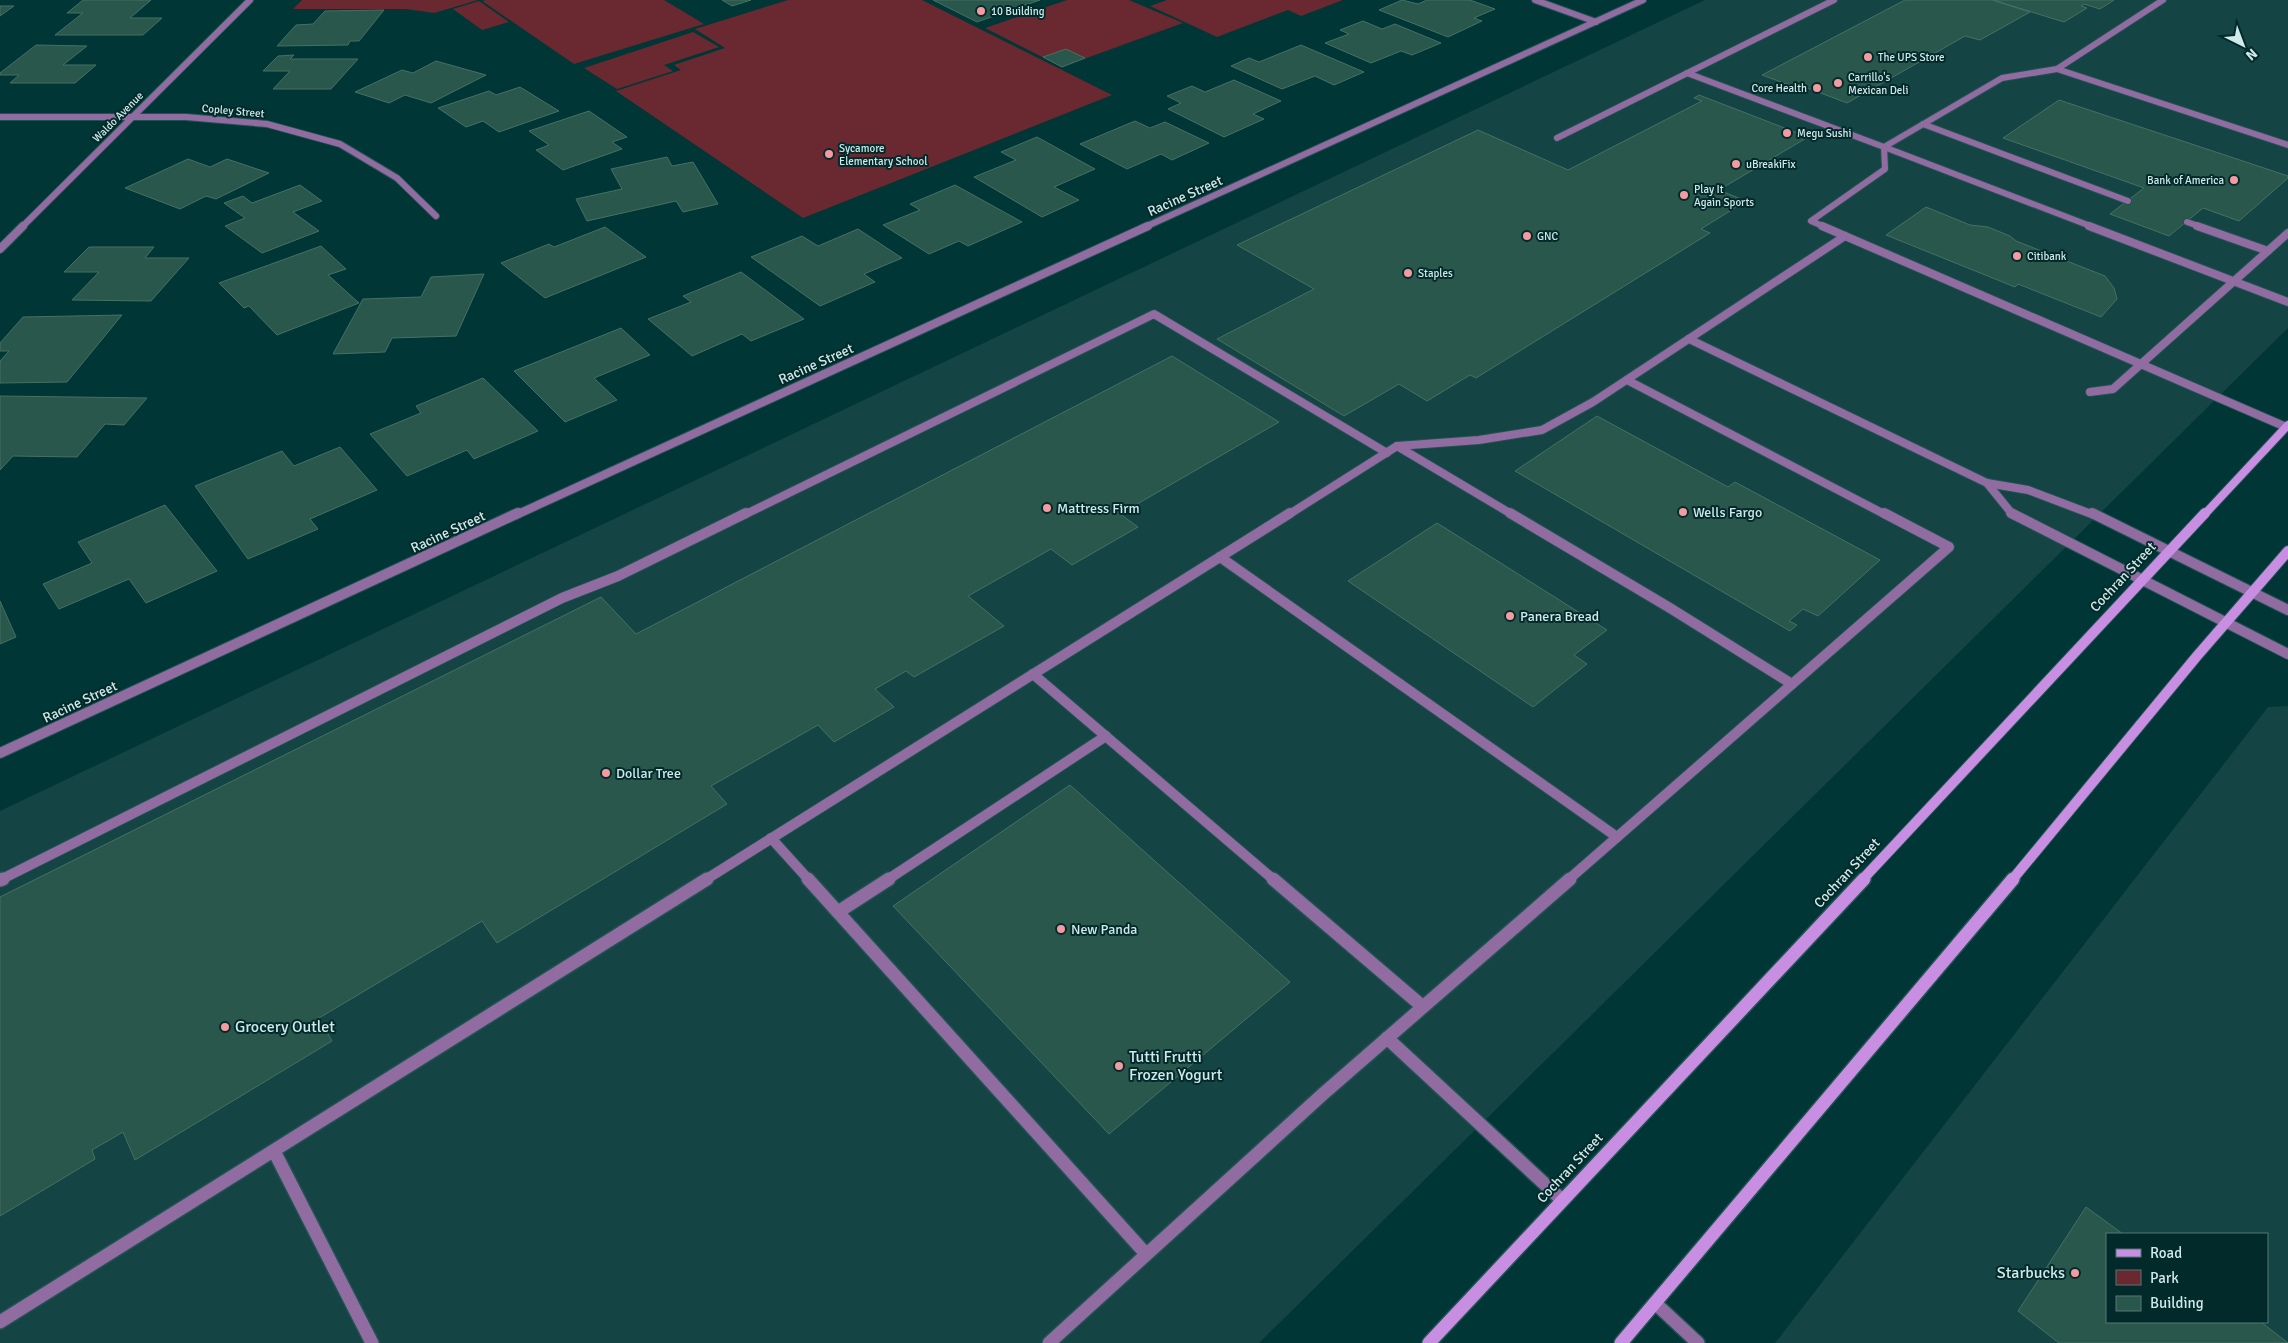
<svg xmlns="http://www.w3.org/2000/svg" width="2288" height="1343" viewBox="0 0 2288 1343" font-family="Signika,sans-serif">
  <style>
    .built { fill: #144444; fill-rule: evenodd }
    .green { fill: #6a2830 }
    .building { fill: #2a574b; stroke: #457165 }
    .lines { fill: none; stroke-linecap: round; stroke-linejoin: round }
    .service-far3-casing { stroke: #215353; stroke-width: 8 }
    .service-far2-casing { stroke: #215353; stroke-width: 10 }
    .service-far1-casing { stroke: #215353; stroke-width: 12 }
    .service-casing { stroke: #215353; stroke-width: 16 }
    .minor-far3-casing { stroke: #215353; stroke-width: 8 }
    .minor-far2-casing { stroke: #215353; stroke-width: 10 }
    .minor-far1-casing { stroke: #215353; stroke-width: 12 }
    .minor-casing { stroke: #215353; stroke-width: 16 }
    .secondary-far2-casing { stroke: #215353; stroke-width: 10 }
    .secondary-far1-casing { stroke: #215353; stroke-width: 12 }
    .secondary-casing { stroke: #215353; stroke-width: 16 }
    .service-far3 { stroke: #906ca0; stroke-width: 6 }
    .service-far2 { stroke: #906ca0; stroke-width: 8 }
    .service-far1 { stroke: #906ca0; stroke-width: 10 }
    .service { stroke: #906ca0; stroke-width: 13 }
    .minor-far3 { stroke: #906ca0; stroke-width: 6 }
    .minor-far2 { stroke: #906ca0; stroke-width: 8 }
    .minor-far1 { stroke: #906ca0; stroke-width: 10 }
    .minor { stroke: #906ca0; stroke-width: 13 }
    .secondary-far2 { stroke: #c88ee1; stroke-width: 8 }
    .secondary-far1 { stroke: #c88ee1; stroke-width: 10 }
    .secondary { stroke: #c88ee1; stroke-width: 13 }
    .poi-dot { fill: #f49aa1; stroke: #032a2b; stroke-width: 2 }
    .labels { text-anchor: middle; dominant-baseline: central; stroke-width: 4; stroke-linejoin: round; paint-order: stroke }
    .far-poi-label { font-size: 11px; fill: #d0e9e9; stroke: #032a2b; text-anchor: start }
    .far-street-label { font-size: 11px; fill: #d0e9e9; stroke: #032a2b }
    .street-label { font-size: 14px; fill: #d0e9e9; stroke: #032a2b }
    .poi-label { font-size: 14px; fill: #d0e9e9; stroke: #032a2b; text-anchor: start }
    .near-poi-label { font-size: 16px; fill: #d0e9e9; stroke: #032a2b; text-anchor: start }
  </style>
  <rect width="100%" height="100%" fill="#003636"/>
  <g class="built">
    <polygon points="1705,0 2288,0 2288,328 1259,1343 0,1343 0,811"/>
    <path d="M 2288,706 L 2288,1343 L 1775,1343 L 2268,707 ZM 2107,1234 L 2267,1234 L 2267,1322 L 2107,1322 Z"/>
  </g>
  <g class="green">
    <polygon points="302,0 478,0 434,13 406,9 293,9"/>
    <polygon points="486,0 664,0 704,24 574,64 482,1"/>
    <polygon points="788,0 922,0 1112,95 803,218 616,91 681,70 674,65 725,48 695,29"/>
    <polygon points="1067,0 1129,0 1183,23 1062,67 985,28"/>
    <polygon points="1167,0 1343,0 1301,16 1288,10 1217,37 1150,6"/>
    <polygon points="479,1 509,22 482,30 453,9"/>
    <polygon points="693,32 719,47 664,65 673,71 617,89 584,68"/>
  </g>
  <g class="building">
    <polygon points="83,0 151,0 130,18 162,18 143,35 55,35 83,13 67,13"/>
    <polygon points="722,0 751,0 732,6"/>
    <polygon points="933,0 1040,0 977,22"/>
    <polygon points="1402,0 1418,4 1427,0 1470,0 1495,9 1474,18 1482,21 1448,37 1379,10"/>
    <polygon points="1905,0 1992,0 2030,12 1980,40 1965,36 1847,103 1805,87 1800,89 1762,75"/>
    <polygon points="1993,0 2114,0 2100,9 2084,4 2081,6 2087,8 2064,22"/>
    <polygon points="0,6 14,6 0,16"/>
    <polygon points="384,10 359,41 350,41 348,45 277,46 296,25 313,24 325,11"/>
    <polygon points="1363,21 1382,29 1395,24 1441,43 1412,55 1401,51 1371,63 1325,43 1349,34 1340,30"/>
    <polygon points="36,45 87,46 63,65 96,65 75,83 10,83 19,75 0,75 0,73"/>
    <polygon points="1301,45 1364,72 1334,85 1315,76 1282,89 1231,66 1249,58 1259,62"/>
    <polygon points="1066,49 1085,58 1062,67 1043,57"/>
    <polygon points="294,55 290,59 358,59 331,89 273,89 290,71 263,71 278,56"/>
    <polygon points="436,61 486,75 431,103 405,95 389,103 355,92 402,70 413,73"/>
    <polygon points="1234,80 1281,101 1253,114 1264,119 1224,137 1168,109 1181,103 1167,96 1192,86 1205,92"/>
    <polygon points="520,87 559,111 499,132 483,121 466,127 438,108 489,91 496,95"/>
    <polygon points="1699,95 1808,137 1719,190 1746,201 1701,229 1710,233 1476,378 1470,375 1427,401 1399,384 1344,416 1217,339 1314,289 1237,245 1478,130 1568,170 1702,101 1694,98"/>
    <polygon points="2059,100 2288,176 2288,178 2239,221 2203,208 2169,236 2110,214 2144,188 2003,138"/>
    <polygon points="589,111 627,137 612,142 622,149 563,170 536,150 549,145 529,131"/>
    <polygon points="1135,121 1150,128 1165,122 1209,143 1172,160 1161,154 1127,169 1080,144"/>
    <polygon points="1037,137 1095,169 1054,187 1079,200 1042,217 974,177 1016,160 1001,152"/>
    <polygon points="667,157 672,166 693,162 718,204 683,212 676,201 587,221 576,199 622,189 611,169"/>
    <polygon points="188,159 210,167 227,159 269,173 216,199 206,196 180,209 125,188"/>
    <polygon points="300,185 322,201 293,212 319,231 262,253 225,226 245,218 224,203 243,196 252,203"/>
    <polygon points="955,185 1022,222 968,246 959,241 929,254 883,225 920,210 910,204"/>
    <polygon points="1926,207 1970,225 1988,227 2010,236 2016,241 2105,276 2114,288 2117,299 2101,317 2018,284 2015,287 1886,235"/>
    <polygon points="605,227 646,257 545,298 501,263 549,244 554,247"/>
    <polygon points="858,229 902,258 864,274 875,282 820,306 751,257 802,236 818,246"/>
    <polygon points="321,246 346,269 328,275 359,303 277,335 249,306 244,308 219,283"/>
    <polygon points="89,247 154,247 145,258 189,258 151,301 72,300 99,272 64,272"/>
    <polygon points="741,272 804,319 751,341 742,334 692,356 648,319 691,302 683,296"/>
    <polygon points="484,274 456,336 392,338 385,352 333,354 363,299 421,297 431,277"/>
    <polygon points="122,315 67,382 0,383 0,361 9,351 0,351 0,343 23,317"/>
    <polygon points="621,328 650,355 594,378 617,400 565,422 514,371"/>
    <polygon points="1172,356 1279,422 1120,514 1138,527 1072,565 1051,549 968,596 1004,626 914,677 906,671 875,689 894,707 834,742 818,725 711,786 727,804 497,943 482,921 319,1018 332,1041 135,1160 123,1132 92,1150 95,1159 0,1216 0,897 601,597 636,634"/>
    <polygon points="483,378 538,431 474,459 467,450 407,476 370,434 421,413 416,406"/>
    <polygon points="0,396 147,398 124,425 105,424 77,457 13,456 0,470"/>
    <polygon points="1597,416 1728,487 1735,482 1880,560 1818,616 1803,609 1789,621 1797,625 1790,631 1515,471"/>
    <polygon points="340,447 377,490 310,519 318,529 248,559 195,486 282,451 294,466"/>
    <polygon points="165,505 217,571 146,603 129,579 59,609 43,584 92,563 78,542"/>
    <polygon points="1437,523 1607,630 1574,655 1587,664 1533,707 1348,581"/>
    <polygon points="0,601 16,637 0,644"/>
    <polygon points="1070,785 1290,982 1109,1134 893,906"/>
    <polygon points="2086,1207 2123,1234 2107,1234 2107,1322 2261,1322 2288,1343 2059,1343 2018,1311"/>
  </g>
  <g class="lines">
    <defs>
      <g id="service-far3">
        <polyline points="2163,0 2057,69 2288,145"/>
        <polyline points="2057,69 2002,78 1884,147 2093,227"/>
        <polyline points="1687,73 1884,147 1885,169 1811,221 1825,227"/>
        <polyline points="1923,124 2128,201"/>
        <polyline points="1557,138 1834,0"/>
        <polyline points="2187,222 2201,227"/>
      </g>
      <g id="service-far2">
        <polyline points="1822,226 2286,427"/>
        <polyline points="2089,226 2288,302"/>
        <polyline points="2197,226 2268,251"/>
        <polyline points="1689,339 1987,483 2028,490 2094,515"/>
        <polyline points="1627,380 1886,515"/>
        <polyline points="2090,392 2113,389 2288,233"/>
        <polyline points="1397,446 1513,515"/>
        <polyline points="1987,483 2013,515"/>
        <polyline points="744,515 1154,314 1387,453"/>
        <polyline points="1288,515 1397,446 1479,440 1542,430 1593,402 1845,236"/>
      </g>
      <g id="service-far1">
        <polyline points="1510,513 1670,608 1792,684"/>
        <polyline points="2011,513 2288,654"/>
        <polyline points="2092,513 2288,610"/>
        <polyline points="1220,557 1617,837"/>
        <polyline points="1033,674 1274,880"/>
        <polyline points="771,838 809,880"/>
        <polyline points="0,880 562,598 618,576 746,513"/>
        <polyline points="705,880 1290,513"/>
        <polyline points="887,880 1106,736"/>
        <polyline points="1568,880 1949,547 1884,513"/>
      </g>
      <g id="service">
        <polyline points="808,879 1146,1254"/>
        <polyline points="1273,879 1422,1006"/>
        <polyline points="0,880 3,879"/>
        <polyline points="838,912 889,879"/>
        <polyline points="1387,1038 1562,1200"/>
        <polyline points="274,1151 372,1343"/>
        <polyline points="0,1322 707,879"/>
        <polyline points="1049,1343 1323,1094 1570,879"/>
      </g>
      <g id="minor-far3">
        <polyline points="1535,0 1596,22"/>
        <polyline points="0,117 186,117 267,124 340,144 397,178 436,216"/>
        <polyline points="22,227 250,0"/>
        <polyline points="1145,227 1643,0"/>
      </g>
      <g id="minor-far2">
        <polyline points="0,249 23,226"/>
        <polyline points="516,515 1148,226"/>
      </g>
      <polyline id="minor-far1" points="0,753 518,513"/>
      <polyline id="minor" points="1655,1303 1698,1343"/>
      <polyline id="secondary-far2" points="2204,515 2288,425"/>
      <g id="secondary-far1">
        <polyline points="1862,880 2205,513"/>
        <polyline points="2012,880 2197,656 2288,551"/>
      </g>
      <g id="secondary">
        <polyline points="1429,1343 1864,879"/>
        <polyline points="1621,1343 2013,879"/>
      </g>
    </defs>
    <use href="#service-far3" class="service-far3-casing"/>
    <use href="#service-far2" class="service-far2-casing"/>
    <use href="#service-far1" class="service-far1-casing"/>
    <use href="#service" class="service-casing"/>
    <use href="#minor-far3" class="minor-far3-casing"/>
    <use href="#minor-far2" class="minor-far2-casing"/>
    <use href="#minor-far1" class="minor-far1-casing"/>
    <use href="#minor" class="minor-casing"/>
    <use href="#secondary-far2" class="secondary-far2-casing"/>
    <use href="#secondary-far1" class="secondary-far1-casing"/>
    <use href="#secondary" class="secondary-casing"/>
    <use href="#service-far3" class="service-far3"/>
    <use href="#service-far2" class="service-far2"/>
    <use href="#service-far1" class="service-far1"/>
    <use href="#service" class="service"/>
    <use href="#minor-far3" class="minor-far3"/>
    <use href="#minor-far2" class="minor-far2"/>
    <use href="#minor-far1" class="minor-far1"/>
    <use href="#minor" class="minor"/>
    <use href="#secondary-far2" class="secondary-far2"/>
    <use href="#secondary-far1" class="secondary-far1"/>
    <use href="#secondary" class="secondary"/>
  </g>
  <g class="poi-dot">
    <circle cx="981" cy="11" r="5"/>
    <circle cx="1868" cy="57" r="5"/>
    <circle cx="1838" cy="83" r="5"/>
    <circle cx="1817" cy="88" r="5"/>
    <circle cx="1787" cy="133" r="5"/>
    <circle cx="829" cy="154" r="5"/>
    <circle cx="1736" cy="164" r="5"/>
    <circle cx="2234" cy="180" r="5"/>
    <circle cx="1684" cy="195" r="5"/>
    <circle cx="1527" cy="236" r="5"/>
    <circle cx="2017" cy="256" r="5"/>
    <circle cx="1408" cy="273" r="5"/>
    <circle cx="1047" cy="508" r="5"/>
    <circle cx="1683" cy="512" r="5"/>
    <circle cx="1510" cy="616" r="5"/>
    <circle cx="606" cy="773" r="5"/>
    <circle cx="1061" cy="929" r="5"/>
    <circle cx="225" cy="1027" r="5"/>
    <circle cx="1119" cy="1066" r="5"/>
    <circle cx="2075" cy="1273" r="5"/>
  </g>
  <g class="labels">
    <g class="far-poi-label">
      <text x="991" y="11">10 Building</text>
      <text x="1878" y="57">The UPS Store</text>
      <text x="1848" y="77">Carrillo's<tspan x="1848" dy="13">Mexican Deli</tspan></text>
      <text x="1807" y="88" text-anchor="end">Core Health</text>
      <text x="1797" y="133">Megu Sushi</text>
      <text x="839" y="148">Sycamore<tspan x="839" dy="13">Elementary School</tspan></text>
      <text x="1746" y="164">uBreakiFix</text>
      <text x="2224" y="180" text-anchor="end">Bank of America</text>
      <text x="1694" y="189">Play It<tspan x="1694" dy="13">Again Sports</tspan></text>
      <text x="1537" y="236">GNC</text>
      <text x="2027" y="256">Citibank</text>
      <text x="1418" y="273">Staples</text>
    </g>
    <g class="far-street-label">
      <text transform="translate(233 111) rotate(5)">Copley Street</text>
      <text transform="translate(118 117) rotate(-45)">Waldo Avenue</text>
    </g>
    <g class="street-label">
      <text transform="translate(1185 196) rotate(-24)">Racine Street</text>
      <text transform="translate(816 364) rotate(-24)">Racine Street</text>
      <text transform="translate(448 532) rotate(-25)">Racine Street</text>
      <text transform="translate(2123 577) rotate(-47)">Cochran Street</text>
      <text transform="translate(80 702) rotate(-25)">Racine Street</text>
      <text transform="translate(1847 873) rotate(-47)">Cochran Street</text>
      <text transform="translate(1570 1168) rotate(-47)">Cochran Street</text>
    </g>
    <g class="poi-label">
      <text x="1057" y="508">Mattress Firm</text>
      <text x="1693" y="512">Wells Fargo</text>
      <text x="1520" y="616">Panera Bread</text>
      <text x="616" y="773">Dollar Tree</text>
      <text x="1071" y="929">New Panda</text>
    </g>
    <g class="near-poi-label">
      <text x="235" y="1027">Grocery Outlet</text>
      <text x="1129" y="1057">Tutti Frutti<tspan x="1129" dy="18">Frozen Yogurt</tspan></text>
      <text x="2065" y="1273" text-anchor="end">Starbucks</text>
    </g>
  </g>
  <rect x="2106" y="1233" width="162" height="90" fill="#032a2b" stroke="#557677"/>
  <rect x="2116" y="1249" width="25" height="8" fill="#c88ee1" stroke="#557677"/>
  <text x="2150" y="1258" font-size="15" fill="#d0e9e9">Road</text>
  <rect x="2116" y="1270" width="25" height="15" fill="#6a2830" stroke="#557677"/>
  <text x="2150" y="1283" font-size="15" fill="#d0e9e9">Park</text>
  <rect x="2116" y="1296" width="25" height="15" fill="#2a574b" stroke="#557677"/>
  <text x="2150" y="1308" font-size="15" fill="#d0e9e9">Building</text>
  <g transform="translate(2243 45) rotate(138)" stroke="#032a2b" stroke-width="4" paint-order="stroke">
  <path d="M0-4L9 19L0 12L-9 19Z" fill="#d0e9e9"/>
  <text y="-8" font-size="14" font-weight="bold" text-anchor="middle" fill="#d0e9e9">N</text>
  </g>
</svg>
